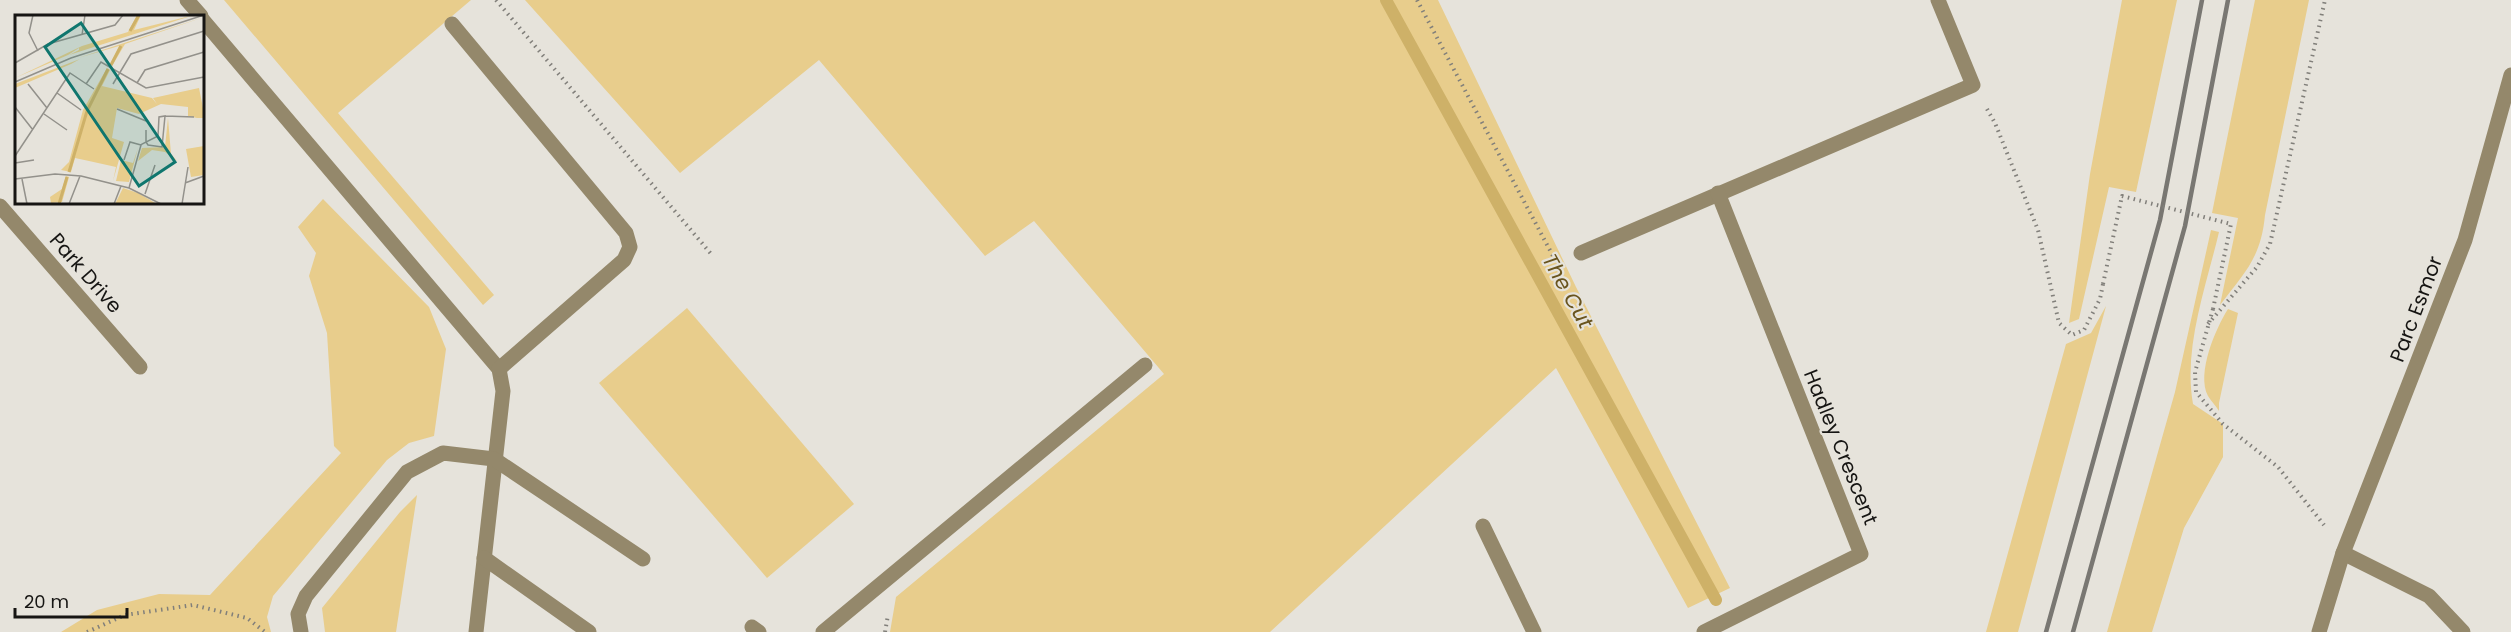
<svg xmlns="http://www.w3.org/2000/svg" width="2511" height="632" viewBox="0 0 2511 632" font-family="Poppins,sans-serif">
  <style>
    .green { fill: #e8cd8c }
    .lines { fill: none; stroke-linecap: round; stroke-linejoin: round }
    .stream { stroke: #ceb168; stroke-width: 12 }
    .path { stroke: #817f7a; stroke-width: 4; stroke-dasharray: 1.5 4.5; stroke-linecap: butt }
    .lane { stroke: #94886b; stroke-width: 15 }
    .street { stroke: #94886b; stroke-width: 15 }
    .rail { stroke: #797772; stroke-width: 4.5 }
    .path-bridge { stroke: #817f7a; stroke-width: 4; stroke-dasharray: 1.5 4.5; stroke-linecap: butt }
    .labels { text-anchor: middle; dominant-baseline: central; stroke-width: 4.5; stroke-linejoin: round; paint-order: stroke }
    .street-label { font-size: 20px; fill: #161513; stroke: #e6e3db }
    .water-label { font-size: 21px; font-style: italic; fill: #69541d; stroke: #e6e3db }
    .inset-river { fill: none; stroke: #ceb168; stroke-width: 3 }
    .inset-road { fill: none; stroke: #93918b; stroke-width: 1.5 }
    .view { fill: #0f766e; fill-opacity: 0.15; stroke: #0f766e; stroke-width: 3 }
    .inset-edge { fill: none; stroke: #161513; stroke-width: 3 }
  </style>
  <rect width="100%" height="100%" fill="#e6e3db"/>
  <g class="green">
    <polygon points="224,0 471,0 338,113 494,295 483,305"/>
    <polygon points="525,0 1438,0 1576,287 1730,588 1688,608 1556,368 1270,632 890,632 896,597 1164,374 1034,221 985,256 819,60 680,173"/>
    <polygon points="2122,0 2177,0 2136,192 2109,187 2079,319 2069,323 2090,174"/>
    <path d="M 2255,0 L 2309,0 L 2265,215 C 2261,258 2245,272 2220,305 L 2238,218 L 2212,213 Z"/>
    <polygon points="323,199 429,307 446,349 434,436 409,443 387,460 273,596 267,617 271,632 61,632 97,610 159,594 210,595 341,453 334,446 327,333 309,276 316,253 298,227"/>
    <path d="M 2211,230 L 2219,232 C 2206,287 2183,348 2193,404 L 2223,424 L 2223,457 L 2184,528 L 2152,632 L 2107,632 L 2175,392 Z"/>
    <polygon points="2106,306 2018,632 1986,632 2066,344 2091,333"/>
    <polygon points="687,308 854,504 767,578 599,383"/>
    <path d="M 2228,309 L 2238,313 L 2219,403 L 2219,411 C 2216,406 2211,401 2208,396 C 2196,373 2216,328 2228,309 Z"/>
    <polygon points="417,495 396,632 325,632 322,608 400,512"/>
  </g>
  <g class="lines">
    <polyline class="stream" points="1386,0 1716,600"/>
    <g class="path">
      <polyline points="496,0 712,255"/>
      <polyline points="1417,0 1553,256"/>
      <polyline points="1987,109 1995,123 2038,230 2059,323 2072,335 2084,330 2100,299 2103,284"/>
      <polyline points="2213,309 2195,372 2196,392 2223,424 2278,467 2324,525"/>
      <polyline points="2208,324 2257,267 2270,244 2325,0"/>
      <polyline points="87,632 125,615 193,605 247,618 265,632"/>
      <polyline points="885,632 888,615"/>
    </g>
    <g class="lane">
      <polyline points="187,0 201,16"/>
      <polyline points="202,19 499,369 503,391 476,632"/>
      <polyline points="452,24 626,233 630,247 624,260 499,369"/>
      <polyline points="484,558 589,632"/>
      <polyline points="752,627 759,632"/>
      <polyline points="301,632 298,614 306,596 407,472 443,453 494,459 643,559"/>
      <polyline points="823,632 1145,365"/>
    </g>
    <g class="street">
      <polyline points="0,206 140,367"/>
      <polyline points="1581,253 1973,85 1938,0"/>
      <polyline points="1483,526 1534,632"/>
      <polyline points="2343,553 2429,596 2463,632"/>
      <polyline points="1704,632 1861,554 1718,193"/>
      <polyline points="2319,632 2343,553 2465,240 2511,75"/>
    </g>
    <g class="rail">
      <polyline points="2046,632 2160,220 2202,0"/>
      <polyline points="2073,632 2185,226 2228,0"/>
    </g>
    <polyline class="path-bridge" points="2103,284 2122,196 2231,224 2213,309"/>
  </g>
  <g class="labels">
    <g class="street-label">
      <text transform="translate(86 273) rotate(49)">Park Drive</text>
      <text transform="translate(2416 309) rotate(-69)">Parc Esmor</text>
      <text transform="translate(1841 447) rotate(68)">Hadley Crescent</text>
    </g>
    <g class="water-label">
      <text transform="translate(1568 291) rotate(61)">The Cut</text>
    </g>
  </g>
  <g transform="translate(15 15)">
    <rect width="189" height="189" fill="#e6e3db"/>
    <path d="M 122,0 L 126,0 L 119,15 L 179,0 L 54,40 L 64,35 L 64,33 L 53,40 L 0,63 L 67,31 L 113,17 ZM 189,2 L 110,29 L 97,51 L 95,49 L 104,31 L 63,43 ZM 65,44 L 56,49 L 0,73 L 0,69 ZM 92,53 L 95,55 L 87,71 L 137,83 L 142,89 L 138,83 L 184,73 L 189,98 L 189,103 L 182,103 L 173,101 L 173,92 L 146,89 L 124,99 L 102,93 L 97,123 L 109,127 L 98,166 L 101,152 L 74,146 L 60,143 L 56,157 L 46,155 L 54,147 L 68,95 ZM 153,103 L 156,139 L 162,146 L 150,137 L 137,135 L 123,146 L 127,133 L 150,132 ZM 189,131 L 189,160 L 176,162 L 171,134 ZM 123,133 L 114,167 L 101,166 L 106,145 L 118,148 ZM 51,161 L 54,162 L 47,187 L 36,188 L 35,182 L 47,174 ZM 108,173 L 123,178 L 142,189 L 100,189 Z" fill="#e8cd8c"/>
    <path class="inset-river" d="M 115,16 L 124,0M 96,50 L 106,31M 54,157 L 72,96 L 93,54M 44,189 L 52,162"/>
    <path class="inset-road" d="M 18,0 L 14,18 L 23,36M 67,20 L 70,0M 0,48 L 33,29 L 100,10 L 108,0M 0,67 L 56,43 L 189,0M 122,68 L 130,55 L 189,37M 13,69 L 32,93M 71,69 L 86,47 L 131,73 L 189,62M 98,69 L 116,39 L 189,16M 42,78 L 66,95M 0,92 L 18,115M 102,94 L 131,106M 29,99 L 52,115M 150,101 L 179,102M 0,141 L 55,58 L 79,74M 109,145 L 115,127 L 126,130M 0,148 L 19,145M 0,164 L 40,159 L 66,161 L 114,173 L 146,189M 7,164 L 12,189M 170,168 L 189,161M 114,173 L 126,130 L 127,129 L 143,121 L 144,102 L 150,101 L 147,132 L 133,130 L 131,127 L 131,115M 130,179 L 140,150M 54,189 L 65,161M 99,189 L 106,171M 167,189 L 173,152"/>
    <path class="view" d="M 66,8 L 160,147 L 124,171 L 30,32 Z"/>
    <rect width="189" height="189" class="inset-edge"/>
  </g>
  <path d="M15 608v9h112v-9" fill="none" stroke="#161513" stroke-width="3"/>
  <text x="24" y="608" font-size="18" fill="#161513" stroke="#e6e3db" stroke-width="4.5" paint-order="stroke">20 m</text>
</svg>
